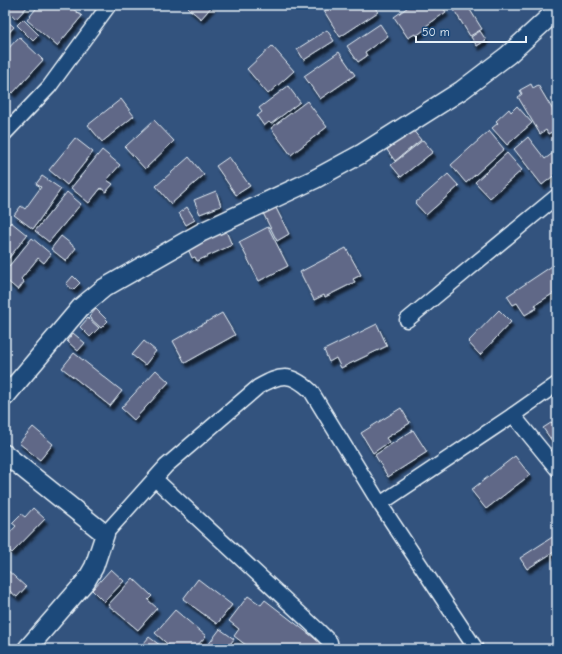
<svg xmlns="http://www.w3.org/2000/svg" width="562" height="654" viewBox="0 0 562 654" font-family="'Comic Neue',sans-serif">
  <style>
    .building { fill: #616887; stroke: #e8f1f8; filter: url(#shadow) }
    .lines { fill: none; stroke-linecap: round; stroke-linejoin: round }
    .minor-casing { stroke: #e8f1f8; stroke-width: 17 }
    .tertiary-casing { stroke: #e8f1f8; stroke-width: 21 }
    .minor { stroke: #1f4a7a; stroke-width: 14 }
    .tertiary { stroke: #1f4a7a; stroke-width: 18 }
  </style>
  <defs>
    <filter id="shadow"><feDropShadow dx="2.5" dy="4.5" stdDeviation="1" flood-color="#0009"/></filter>
  </defs>
  <rect width="100%" height="100%" fill="#33537e"/>
  <filter id="ink" filterUnits="userSpaceOnUse"><feTurbulence type="fractalNoise" baseFrequency=".025" numOctaves="2"/><feDisplacementMap in="SourceGraphic" scale="8" xChannelSelector="R" yChannelSelector="G"/><feConvolveMatrix kernelMatrix="1 2 1 2 8 2 1 2 1" color-interpolation-filters="sRGB"/></filter>
  <g filter="url(#ink)">
    <g class="building">
      <polygon points="7,5 29,5 16,19 5,7"/>
      <polygon points="39,5 68,5 82,16 57,46 27,20"/>
      <polygon points="191,5 213,5 201,19 188,8"/>
      <polygon points="334,5 373,5 378,12 340,37 324,11"/>
      <polygon points="411,5 441,5 446,12 426,26 427,28 416,36 415,34 408,38 394,17"/>
      <polygon points="463,5 467,5 482,29 470,36 454,10"/>
      <polygon points="5,19 14,27 5,37"/>
      <polygon points="23,19 39,35 33,41 17,25"/>
      <polygon points="380,24 388,36 365,52 367,56 358,62 347,46"/>
      <polygon points="327,30 334,41 304,60 297,49"/>
      <polygon points="480,31 486,40 477,46 471,37"/>
      <polygon points="19,37 43,60 13,93 5,86 5,52"/>
      <polygon points="272,46 294,71 268,94 247,69"/>
      <polygon points="339,52 355,75 320,99 304,76"/>
      <polygon points="531,84 533,88 538,85 557,117 557,129 548,134 546,130 540,134 518,97 522,94 520,90"/>
      <polygon points="288,86 300,102 271,124 269,122 264,126 257,116 262,112 259,108"/>
      <polygon points="121,99 134,116 102,142 88,125"/>
      <polygon points="307,101 327,127 291,155 271,128"/>
      <polygon points="517,106 532,123 507,145 492,128 498,123 496,121 509,109 511,112"/>
      <polygon points="154,120 174,141 145,169 125,147"/>
      <polygon points="412,129 421,140 395,161 387,150"/>
      <polygon points="489,131 504,149 466,183 451,165"/>
      <polygon points="528,137 545,159 557,150 557,173 542,185 514,149"/>
      <polygon points="75,138 93,152 67,185 49,170"/>
      <polygon points="423,140 433,152 401,177 391,165"/>
      <polygon points="102,150 120,165 107,180 113,184 106,192 101,188 89,203 71,188"/>
      <polygon points="507,153 522,170 490,198 475,182"/>
      <polygon points="189,157 204,175 171,204 156,186"/>
      <polygon points="229,157 250,186 236,195 216,166"/>
      <polygon points="448,174 459,186 426,215 415,203"/>
      <polygon points="42,176 61,189 33,229 14,215 21,206 25,209 41,187 36,184"/>
      <polygon points="216,191 221,206 200,214 194,200"/>
      <polygon points="67,192 81,204 49,242 35,231"/>
      <polygon points="273,202 289,234 277,241 261,209"/>
      <polygon points="187,207 195,220 186,225 179,213"/>
      <polygon points="11,222 27,235 5,263 5,229"/>
      <polygon points="268,227 288,266 259,281 239,242"/>
      <polygon points="225,229 232,245 197,261 195,257 192,258 188,249"/>
      <polygon points="61,236 76,248 66,261 51,249"/>
      <polygon points="32,238 51,254 44,263 38,258 21,279 24,282 18,290 5,279 5,271"/>
      <polygon points="346,248 361,275 353,279 355,282 325,297 324,295 314,300 300,272"/>
      <polygon points="552,266 557,274 557,291 535,305 537,308 525,315 517,303 513,305 507,296"/>
      <polygon points="73,276 80,283 73,290 66,284"/>
      <polygon points="96,309 108,321 101,328 89,317"/>
      <polygon points="499,310 511,322 480,355 468,342"/>
      <polygon points="222,313 235,335 185,363 173,341"/>
      <polygon points="88,318 99,328 90,337 80,327"/>
      <polygon points="377,324 387,346 341,368 336,358 329,362 324,350"/>
      <polygon points="73,333 85,343 78,351 67,341"/>
      <polygon points="144,341 156,351 145,365 132,355"/>
      <polygon points="74,353 122,391 110,406 62,368"/>
      <polygon points="156,370 169,382 134,420 121,408"/>
      <polygon points="401,408 410,423 386,438 389,442 373,453 361,433"/>
      <polygon points="557,419 557,448 543,428"/>
      <polygon points="33,427 53,444 40,460 19,443"/>
      <polygon points="413,430 427,452 388,477 375,455"/>
      <polygon points="515,456 530,475 486,509 471,490"/>
      <polygon points="33,508 45,519 12,553 5,547 5,538 16,526 12,523 21,514 25,517"/>
      <polygon points="554,536 557,542 557,550 527,569 520,558"/>
      <polygon points="5,568 26,587 17,597 5,587"/>
      <polygon points="111,569 124,581 104,602 92,590"/>
      <polygon points="133,578 152,596 148,600 157,608 138,630 108,605"/>
      <polygon points="198,579 232,605 217,624 183,599"/>
      <polygon points="248,596 261,605 265,600 322,644 318,649 251,649 234,636 239,629 229,621"/>
      <polygon points="175,610 206,636 194,649 173,649 155,633"/>
      <polygon points="220,629 234,639 228,647 230,649 205,649"/>
      <polygon points="149,637 165,649 139,649"/>
    </g>
    <g class="lines">
      <defs>
        <g id="minor">
          <polyline points="5,133 49,87 109,5"/>
          <polyline points="407,320 557,196"/>
          <polyline points="513,415 557,384"/>
          <polyline points="155,479 318,630 330,642 331,649"/>
          <polyline points="380,504 513,415 557,469"/>
          <path d="M 105,534 L 166,466 L 258,387 C 281,374 290,372 311,391 L 380,504 L 476,649"/>
        </g>
        <g id="tertiary">
          <polyline points="5,397 81,307 104,288 202,232 315,179 361,154 462,90 508,55 557,10"/>
          <polyline points="5,454 105,534 94,567 86,581 27,649"/>
        </g>
      </defs>
      <use href="#minor" class="minor-casing"/>
      <use href="#tertiary" class="tertiary-casing"/>
      <use href="#minor" class="minor"/>
      <use href="#tertiary" class="tertiary"/>
    </g>
  </g>
  <rect width="562" height="654" fill="none" stroke="#1f4a7a" stroke-width="20"/>
  <rect x="10" y="10" width="542" height="634" fill="none" stroke="#e8f1f8" stroke-width="1.5" filter="url(#ink)"/>
  <path d="M416 36v6h110v-6" fill="none" stroke="#e8f1f8" stroke-width="2"/>
  <text x="422" y="36" font-size="12" fill="#e8f1f8" stroke="#1f4a7a" stroke-width="3" paint-order="stroke">50 m</text>
</svg>
